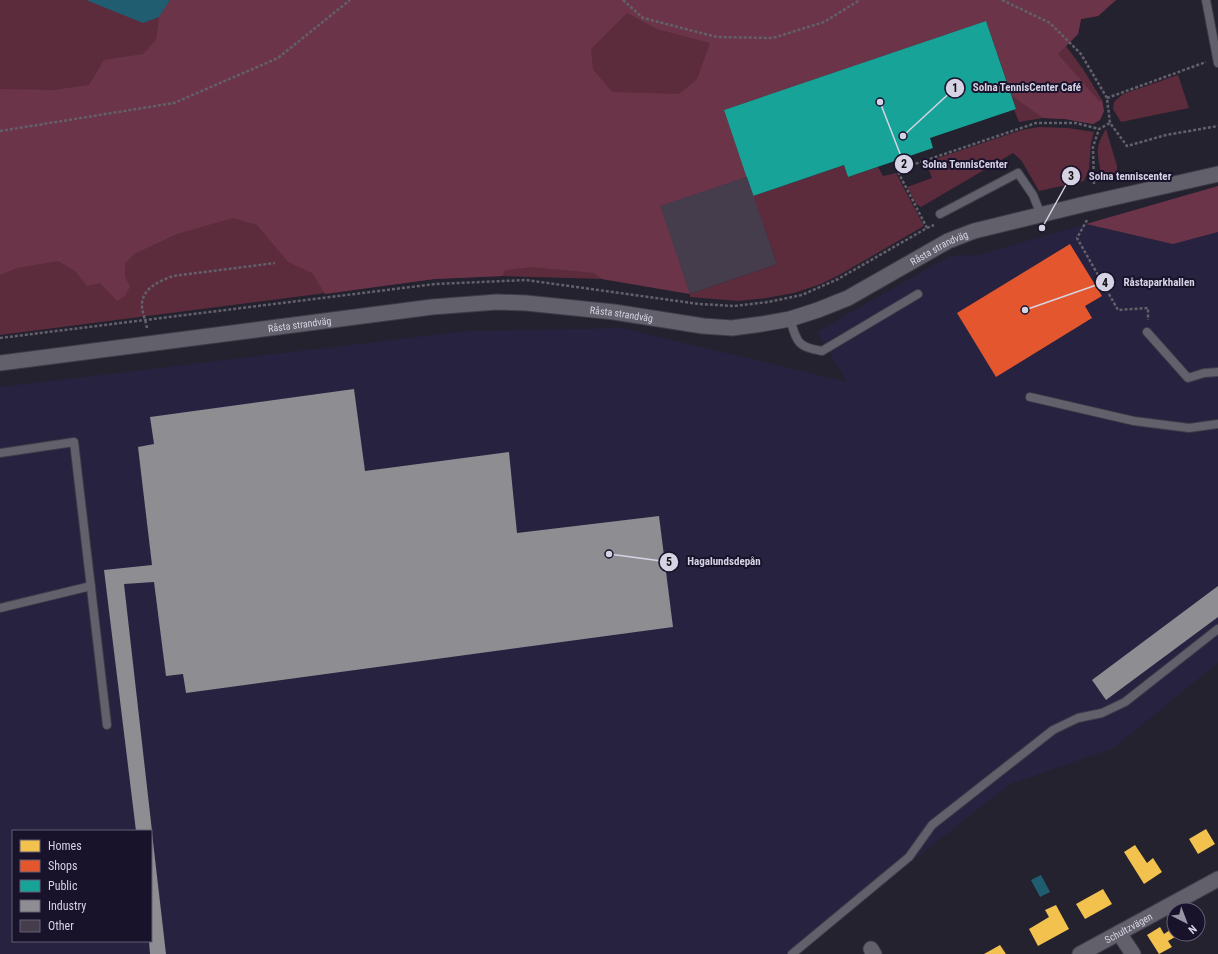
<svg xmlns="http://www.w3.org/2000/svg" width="1218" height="954" viewBox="0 0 1218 954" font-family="'Roboto Condensed',sans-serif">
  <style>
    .built { fill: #27223f; fill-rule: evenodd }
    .green { fill: #5c2b3c }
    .forest { fill: #6c3448; fill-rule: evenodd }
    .water { fill: #205d71 }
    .homes { fill: #f2c14e }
    .shops { fill: #e4572e }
    .public { fill: #17a398 }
    .industry { fill: #8d8d92 }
    .building { fill: #463d4c }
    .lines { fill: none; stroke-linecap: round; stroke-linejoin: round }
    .service-casing { stroke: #3e3c48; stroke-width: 10 }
    .minor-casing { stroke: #3e3c48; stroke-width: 17 }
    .path { stroke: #62606a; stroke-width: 2.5; stroke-dasharray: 3 2; stroke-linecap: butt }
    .service { stroke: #62606a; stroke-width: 8 }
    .minor { stroke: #62606a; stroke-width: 15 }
    .labels { text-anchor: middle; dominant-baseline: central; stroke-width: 4; stroke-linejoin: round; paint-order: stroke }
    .street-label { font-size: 10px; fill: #d6d3e4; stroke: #18122b }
    .leader { fill: none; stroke: #d6d3e4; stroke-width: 1.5 }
    .callout-dot { fill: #d6d3e4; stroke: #18122b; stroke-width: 1.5 }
    .mark-label { font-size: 12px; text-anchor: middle; font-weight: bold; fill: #111 }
    .callout-label { font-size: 11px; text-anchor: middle; font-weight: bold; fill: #d6d3e4; stroke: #18122b; stroke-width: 4; stroke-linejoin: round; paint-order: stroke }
  </style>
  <rect width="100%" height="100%" fill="#24222f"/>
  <path class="built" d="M 1218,186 L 1218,663 L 1112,749 L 1010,784 L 794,954 L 0,954 L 0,387 L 466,331 L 622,328 L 847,382 L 817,332 L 949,256 L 978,255 ZM 13,831 L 151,831 L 151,941 L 13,941 Z"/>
  <g class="green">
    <polygon points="0,0 1116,0 1098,16 1081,19 1078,34 1066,46 1083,69 1102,100 1104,111 1100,120 1093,124 1065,119 1043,118 1019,122 1014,110 1016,109 986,21 724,110 747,177 661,206 690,294 777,264 753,196 844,165 848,177 878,167 883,176 896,173 924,226 841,274 821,284 794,293 766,298 738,301 690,297 690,294 602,279 502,276 434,279 0,335"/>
    <polygon points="1178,75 1189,108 1121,122 1113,109 1114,102 1123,94"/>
    <polygon points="1039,127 1068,128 1094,132 1091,143 1089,169 1084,181 1039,191 1021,160 1013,153 921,207 916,204 907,187 932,178 926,162 1022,130"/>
    <path d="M 1106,129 L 1117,166 L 1117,173 L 1099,177 C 1102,167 1098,164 1098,154 C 1097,145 1101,137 1106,129 Z"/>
  </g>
  <g class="forest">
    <path d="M 170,0 L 1116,0 L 1098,16 L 1081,19 L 1078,34 L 1058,54 L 1099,101 L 1102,100 L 1104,111 L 1100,120 L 1093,124 L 1065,119 L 1043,118 L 1012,96 L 986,21 L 724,110 L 747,177 L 661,206 L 690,294 L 602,279 L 594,273 L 532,267 L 505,270 L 502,276 L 434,279 L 325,294 L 312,273 L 288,262 L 257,225 L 233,218 L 177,234 L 136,253 L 125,263 L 125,276 L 130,287 L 125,296 L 117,301 L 100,283 L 87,286 L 75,271 L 58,261 L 17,268 L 0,275 L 0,89 L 53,90 L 89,85 L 104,60 L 143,54 L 156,40 L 159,17 ZM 627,13 L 657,29 L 710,43 L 697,79 L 679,94 L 612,92 L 593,69 L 591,49 Z"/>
    <polygon points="1218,186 1218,232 1173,244 1086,224"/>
  </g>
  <g class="water">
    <polygon points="86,0 170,0 159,17 143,23"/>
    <polygon points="1041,875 1050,892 1040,897 1031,880"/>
  </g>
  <g class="homes">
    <polygon points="1206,829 1215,844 1198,854 1189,839"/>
    <polygon points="1135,845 1147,863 1153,858 1162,872 1144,884 1124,852"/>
    <polygon points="1103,889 1112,904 1085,919 1076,904"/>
    <polygon points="1056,905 1069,929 1038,946 1029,929 1049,917 1045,910"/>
    <polygon points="1160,927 1164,934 1170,930 1175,937 1168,941 1172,947 1159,954 1147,935"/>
    <polygon points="1000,945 1006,954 984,954"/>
  </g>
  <polygon class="shops" points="1070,244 1102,296 1085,306 1092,318 996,377 957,313"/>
  <polygon class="public" points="986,21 1016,109 930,138 933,148 848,177 844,165 753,196 724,110"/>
  <g class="industry">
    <polygon points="354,389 365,471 509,452 517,533 659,516 673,627 186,693 183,674 166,676 154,582 124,584 152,831 136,831 104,570 152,565 138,447 154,444 150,417"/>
    <polygon points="1218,586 1218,617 1106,700 1092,680"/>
    <polygon points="151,833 152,833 166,954 150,954 149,941 151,941"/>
  </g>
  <polygon class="building" points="747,177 777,264 690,294 660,206"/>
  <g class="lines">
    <defs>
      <g id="service">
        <polyline points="1206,0 1218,63"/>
        <polyline points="940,214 1018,173 1033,195 1041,215"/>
        <path d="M 790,319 C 797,342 797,347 822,351 L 918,294"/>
        <polyline points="1147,332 1188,378 1204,373 1218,372"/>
        <polyline points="1030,397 1134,421 1189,428 1218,424"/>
        <polyline points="0,453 74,442 107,725"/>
        <polyline points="0,608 91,586"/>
        <polyline points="792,954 909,857 932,825 1053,730 1078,718 1102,713 1125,702 1218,629"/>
      </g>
      <g id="minor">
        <path id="s1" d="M 0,363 L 432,307 L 497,302 L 526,303 L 614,312 L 703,326 L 732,328 L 762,324 L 790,319 L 818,310 L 848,298 L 948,241 L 974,231 L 1085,204 L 1218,174"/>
        <polyline points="1119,933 1133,954"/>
        <polyline points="871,949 874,954"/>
        <path id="s2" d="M 1080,954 L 1218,879"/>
      </g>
    </defs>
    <use href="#service" class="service-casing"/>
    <use href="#minor" class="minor-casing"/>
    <g class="path">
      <polyline points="623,0 643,18 717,37 773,38 824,22 860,0"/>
      <polyline points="1002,0 1050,23 1081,54 1107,98 1110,123 1127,146 1166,135 1218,126"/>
      <polyline points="1107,98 1206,62"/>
      <polyline points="0,131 174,103 278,58 350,0"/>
      <polyline points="1094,184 1093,147 1099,129 1110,123"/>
      <polyline points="1087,220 1077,238 1118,310 1148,308 1148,320"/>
      <polyline points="927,228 897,170 1036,123 1076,123 1099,129"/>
      <path d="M 147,328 C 146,321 141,310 142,303 C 144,287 160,281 173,276 L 275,263"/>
      <polyline points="0,338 435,284 526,280 699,304 734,306 768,302 802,295 838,279 927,228 934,225"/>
    </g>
    <use href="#service" class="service"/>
    <use href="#minor" class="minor"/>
  </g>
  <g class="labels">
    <g class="street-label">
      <text stroke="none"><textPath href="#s1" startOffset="962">Råsta strandväg</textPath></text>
      <text stroke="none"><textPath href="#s1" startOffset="626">Råsta strandväg</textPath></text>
      <text stroke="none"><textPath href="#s1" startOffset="302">Råsta strandväg</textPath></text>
      <text stroke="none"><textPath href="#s2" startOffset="55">Schultzvägen</textPath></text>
    </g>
  </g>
  <path class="leader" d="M903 136L955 88M880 102L904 164M1042 228L1071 176M1025 310L1105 282M609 554L669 562"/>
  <g class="callout-dot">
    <circle cx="903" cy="136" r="4"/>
    <circle cx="880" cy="102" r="4"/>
    <circle cx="1042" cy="228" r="4"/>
    <circle cx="1025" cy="310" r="4"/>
    <circle cx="609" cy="554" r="4"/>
    <circle cx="955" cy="88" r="10"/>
    <circle cx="904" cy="164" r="10"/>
    <circle cx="1071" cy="176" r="10"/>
    <circle cx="1105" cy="282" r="10"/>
    <circle cx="669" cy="562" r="10"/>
  </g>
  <g class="mark-label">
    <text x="955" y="92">1</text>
    <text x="904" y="168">2</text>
    <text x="1071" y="180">3</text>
    <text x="1105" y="287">4</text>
    <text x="669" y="566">5</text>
  </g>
  <g class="callout-label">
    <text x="1027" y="91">Solna TennisCenter Café</text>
    <text x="965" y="168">Solna TennisCenter</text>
    <text x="1130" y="180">Solna tenniscenter</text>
    <text x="1159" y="286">Råstaparkhallen</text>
    <text x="724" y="565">Hagalundsdepån</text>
  </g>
  <rect x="12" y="830" width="140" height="112" fill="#18122b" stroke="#645f75"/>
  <rect x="20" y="840" width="20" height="12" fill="#f2c14e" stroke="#645f75"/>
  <text x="48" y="850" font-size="12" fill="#d6d3e4">Homes</text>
  <rect x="20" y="860" width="20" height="12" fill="#e4572e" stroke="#645f75"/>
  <text x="48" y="870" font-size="12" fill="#d6d3e4">Shops</text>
  <rect x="20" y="880" width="20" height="12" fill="#17a398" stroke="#645f75"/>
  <text x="48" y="890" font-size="12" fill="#d6d3e4">Public</text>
  <rect x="20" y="900" width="20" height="12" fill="#8d8d92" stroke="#645f75"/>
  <text x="48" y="910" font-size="12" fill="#d6d3e4">Industry</text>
  <rect x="20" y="920" width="20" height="12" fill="#463d4c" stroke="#645f75"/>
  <text x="48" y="930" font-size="12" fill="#d6d3e4">Other</text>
  <g transform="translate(1186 922) rotate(138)"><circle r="19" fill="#18122b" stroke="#645f75"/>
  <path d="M0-3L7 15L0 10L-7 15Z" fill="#9895a5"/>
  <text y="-6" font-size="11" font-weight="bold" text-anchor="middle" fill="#d6d3e4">N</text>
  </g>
</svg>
